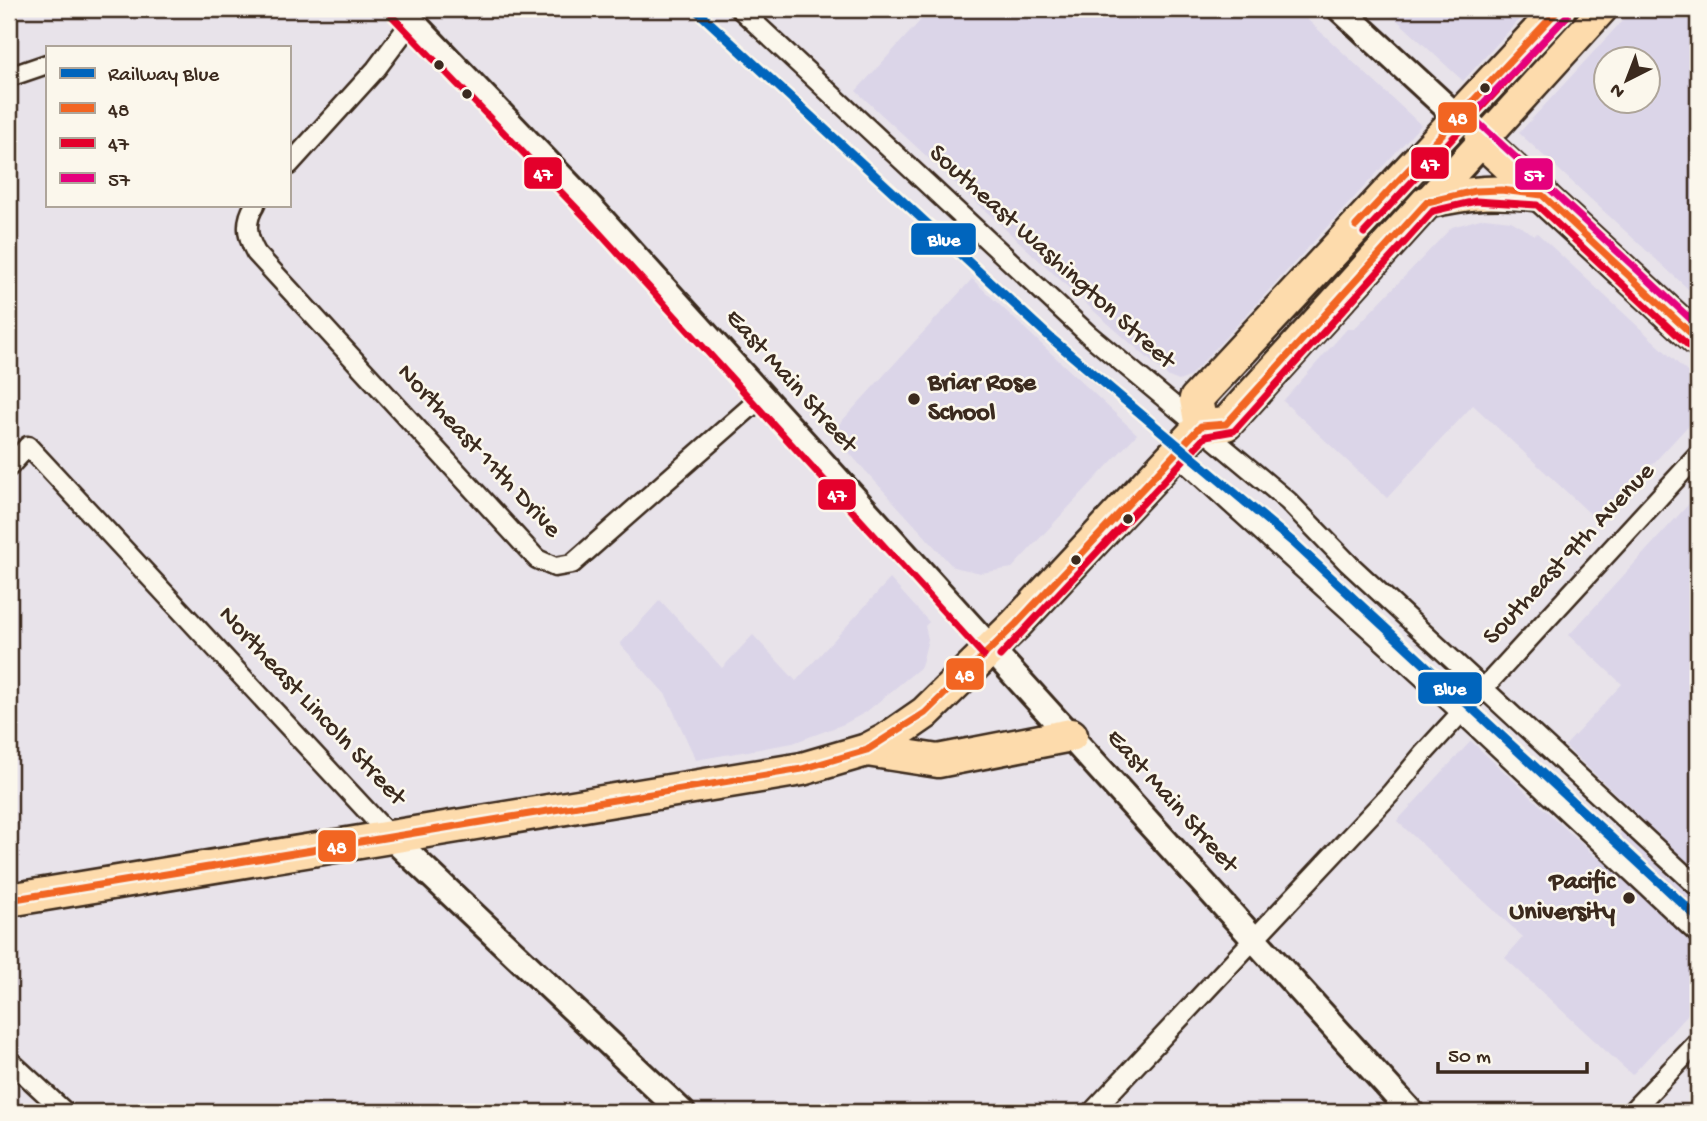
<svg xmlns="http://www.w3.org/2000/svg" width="1707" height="1121" viewBox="0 0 1707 1121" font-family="'Gochi Hand',sans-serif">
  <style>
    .built { fill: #dbd5e8; fill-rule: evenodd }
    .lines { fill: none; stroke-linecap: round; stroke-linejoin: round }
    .street-casing { stroke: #3b2a1e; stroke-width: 23 }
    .secondary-casing { stroke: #3b2a1e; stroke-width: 30 }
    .primary-casing { stroke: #3b2a1e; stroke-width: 33 }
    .highway-casing { stroke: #3b2a1e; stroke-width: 37 }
    .street { stroke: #fbf7ec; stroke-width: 18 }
    .secondary { stroke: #fbf7ec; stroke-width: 24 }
    .primary { stroke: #fddbac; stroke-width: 28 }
    .highway { stroke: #fddbac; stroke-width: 32 }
    .bus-1-casing { stroke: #fbf7ec; stroke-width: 12 }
    .bus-2-casing { stroke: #fbf7ec; stroke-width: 12 }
    .bus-3-casing { stroke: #fbf7ec; stroke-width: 12 }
    .bus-1 { stroke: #f26522; stroke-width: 7 }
    .bus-2 { stroke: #e4002b; stroke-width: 7 }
    .bus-3 { stroke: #e5007d; stroke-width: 7 }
    .rail-1-casing { stroke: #fbf7ec; stroke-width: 14 }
    .rail-1 { stroke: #0065bd; stroke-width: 9 }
    .bus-dot { fill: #3b2a1e; stroke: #fbf7ec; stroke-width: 2.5 }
    .labels { text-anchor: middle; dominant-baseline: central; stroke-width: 5; stroke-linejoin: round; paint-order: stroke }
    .street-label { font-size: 26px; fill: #3b2a1e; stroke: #fbf7ec }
    .poi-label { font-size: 26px; font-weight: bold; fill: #3b2a1e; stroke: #fbf7ec; text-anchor: start }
    .line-badge { stroke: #fbf7ec; stroke-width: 2.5 }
    .badge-label { font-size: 19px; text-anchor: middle; font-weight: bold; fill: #fff }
  </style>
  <rect width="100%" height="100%" fill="#e8e3ea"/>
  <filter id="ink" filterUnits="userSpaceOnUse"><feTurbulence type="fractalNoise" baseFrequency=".0143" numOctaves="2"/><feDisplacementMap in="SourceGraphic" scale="14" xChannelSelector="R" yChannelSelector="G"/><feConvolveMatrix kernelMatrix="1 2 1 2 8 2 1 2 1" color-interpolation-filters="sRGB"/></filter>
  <g filter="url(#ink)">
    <g class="built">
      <polygon points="931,9 1296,9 1421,125 1189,377 1179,381 1169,377 1095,312 856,91"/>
      <polygon points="1385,9 1529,9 1463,81"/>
      <path d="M 1633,9 L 1698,9 L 1698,298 L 1519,133 ZM 1606,60 L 1648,60 L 1648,102 L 1606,102 Z"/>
      <polygon points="1484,218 1511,221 1535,235 1537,233 1698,382 1698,415 1599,522 1473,405 1387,498 1283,401 1347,329 1354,329 1452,227"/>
      <polygon points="972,279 1137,434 1012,568 981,573 953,567 831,433"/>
      <polygon points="1698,494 1698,1003 1632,1075 1505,958 1523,937 1397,821 1471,741 1597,858 1638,815 1565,746 1622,684 1569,635"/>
      <polygon points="890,579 929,622 925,626 928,639 921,667 866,712 844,724 793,743 696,760 666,695 620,644 660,600 722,668 753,635 796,681"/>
    </g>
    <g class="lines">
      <defs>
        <g id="street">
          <polyline points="740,9 1088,334 1288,501 1348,563 1698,887"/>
          <polyline points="9,77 47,64"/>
          <polyline points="289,165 376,69 412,21"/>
          <path d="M 255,205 C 244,222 247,237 256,253 L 537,559 L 555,567 L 572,564 L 763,396"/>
          <polyline points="1176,454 1438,691 1698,934"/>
          <polyline points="9,467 28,446 392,838"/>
          <polyline points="9,1060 65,1112"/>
          <polyline points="1092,1112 1391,793 1424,753 1698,455"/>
          <polyline points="1631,1112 1698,1042"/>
        </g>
        <g id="secondary">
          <polyline points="400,9 593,210 1411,1112"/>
          <polyline points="1340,9 1456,116"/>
          <polyline points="392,838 682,1112"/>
        </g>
        <polyline id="primary" points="1427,202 1603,9"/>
        <g id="highway">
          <polyline points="1481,140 1698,340"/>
          <polyline points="1201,426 1196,399 1559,9"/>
          <polyline points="867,750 938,761 1071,735"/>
          <path d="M 9,900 L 802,769 L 867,750 L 886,740 L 925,713 L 1016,624 L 1201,426 L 1226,424 L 1427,202 C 1470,192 1498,190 1542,195"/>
        </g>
      </defs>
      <use href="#street" class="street-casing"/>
      <use href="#secondary" class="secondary-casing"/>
      <use href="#primary" class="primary-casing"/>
      <use href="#highway" class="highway-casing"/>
      <use href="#street" class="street"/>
      <use href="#secondary" class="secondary"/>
      <use href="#primary" class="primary"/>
      <use href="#highway" class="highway"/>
      <defs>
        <g id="bus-1">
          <polyline points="1356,226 1559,9"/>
          <polyline points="9,900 802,769 867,750 925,713 1016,624 1201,426 1226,424 1427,202 1475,191 1501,190 1542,195 1698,340"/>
        </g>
        <g id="bus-2">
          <polyline points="392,16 585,217 984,656"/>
          <polyline points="1364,233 1567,16"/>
          <polyline points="1000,656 1206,436 1234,431 1433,211 1476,201 1537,205 1691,348"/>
        </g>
        <polyline id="bus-3" points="1567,16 1471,116 1698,326"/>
      </defs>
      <use href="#bus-1" class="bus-1-casing"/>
      <use href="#bus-2" class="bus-2-casing"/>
      <use href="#bus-3" class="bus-3-casing"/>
      <use href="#bus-1" class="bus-1"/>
      <use href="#bus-2" class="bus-2"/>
      <use href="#bus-3" class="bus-3"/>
      <defs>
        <polyline id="rail-1" points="695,9 1052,339 1294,543 1698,918"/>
      </defs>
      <use href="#rail-1" class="rail-1-casing"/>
      <use href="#rail-1" class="rail-1"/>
    </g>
  </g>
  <g class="bus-dot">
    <circle cx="439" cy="65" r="6"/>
    <circle cx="1485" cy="88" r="6"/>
    <circle cx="467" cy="94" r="6"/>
    <circle cx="914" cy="399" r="7"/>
    <circle cx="1128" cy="519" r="6"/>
    <circle cx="1076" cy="560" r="6"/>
    <circle cx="1629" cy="898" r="7"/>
  </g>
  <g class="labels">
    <g class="street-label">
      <text transform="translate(1051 258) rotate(42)">Southeast Washington Street</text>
      <text transform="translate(790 382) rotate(48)">East Main Street</text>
      <text transform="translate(478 452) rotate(47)">Northeast 11th Drive</text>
      <text transform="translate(1570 555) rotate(-47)">Southeast 9th Avenue</text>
      <text transform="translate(311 707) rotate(47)">Northeast Lincoln Street</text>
      <text transform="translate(1171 802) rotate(48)">East Main Street</text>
    </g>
    <g class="poi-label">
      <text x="928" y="384">Briar Rose<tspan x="928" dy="30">School</tspan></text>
      <text x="1615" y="883" text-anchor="end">Pacific<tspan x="1615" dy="30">University</tspan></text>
    </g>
  </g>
  <g class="line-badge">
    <rect x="1437" y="101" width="41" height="33" rx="7" fill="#f26522"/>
    <rect x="1410" y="146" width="40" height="34" rx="7" fill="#e4002b"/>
    <rect x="523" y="156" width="40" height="34" rx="7" fill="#e4002b"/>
    <rect x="1514" y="157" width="40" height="34" rx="7" fill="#e5007d"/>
    <rect x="910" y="222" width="67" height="34" rx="7" fill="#0065bd"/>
    <rect x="817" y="478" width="40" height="33" rx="7" fill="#e4002b"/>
    <rect x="945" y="657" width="40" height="34" rx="7" fill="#f26522"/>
    <rect x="1417" y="671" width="66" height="34" rx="7" fill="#0065bd"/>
    <rect x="317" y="829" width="40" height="34" rx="7" fill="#f26522"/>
  </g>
  <g class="badge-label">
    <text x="1458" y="124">48</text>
    <text x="1430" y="170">47</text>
    <text x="543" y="180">47</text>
    <text x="1534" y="181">57</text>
    <text x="944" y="245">Blue</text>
    <text x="837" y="501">47</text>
    <text x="965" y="681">48</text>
    <text x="1450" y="694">Blue</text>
    <text x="337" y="853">48</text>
  </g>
  <rect width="1707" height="1121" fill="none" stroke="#fbf7ec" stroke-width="35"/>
  <rect x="18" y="18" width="1672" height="1086" fill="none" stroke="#3b2a1e" stroke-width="2.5" filter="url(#ink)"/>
  <rect x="46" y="46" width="245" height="161" fill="#fbf7ec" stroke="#aea59a" stroke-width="2"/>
  <rect x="60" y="68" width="35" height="10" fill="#0065bd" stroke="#aea59a" stroke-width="2"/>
  <text x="108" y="80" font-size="21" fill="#3b2a1e">Railway Blue</text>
  <rect x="60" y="103" width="35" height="10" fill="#f26522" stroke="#aea59a" stroke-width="2"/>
  <text x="108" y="116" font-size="21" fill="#3b2a1e">48</text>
  <rect x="60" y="138" width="35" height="10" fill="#e4002b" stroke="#aea59a" stroke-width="2"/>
  <text x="108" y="150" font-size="21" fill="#3b2a1e">47</text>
  <rect x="60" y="173" width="35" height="10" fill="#e5007d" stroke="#aea59a" stroke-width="2"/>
  <text x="108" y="186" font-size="21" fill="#3b2a1e">57</text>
  <g transform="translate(1627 80) rotate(222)"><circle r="33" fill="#fbf7ec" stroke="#aea59a" stroke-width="2"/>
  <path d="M0-5L12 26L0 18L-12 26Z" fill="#3b2a1e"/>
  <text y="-10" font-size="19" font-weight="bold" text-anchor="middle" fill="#3b2a1e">N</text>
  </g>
  <path d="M1438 1062v10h149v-10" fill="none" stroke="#3b2a1e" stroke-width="3.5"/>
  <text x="1448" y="1062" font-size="21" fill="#3b2a1e" stroke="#fbf7ec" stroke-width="5" paint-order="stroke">50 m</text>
</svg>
